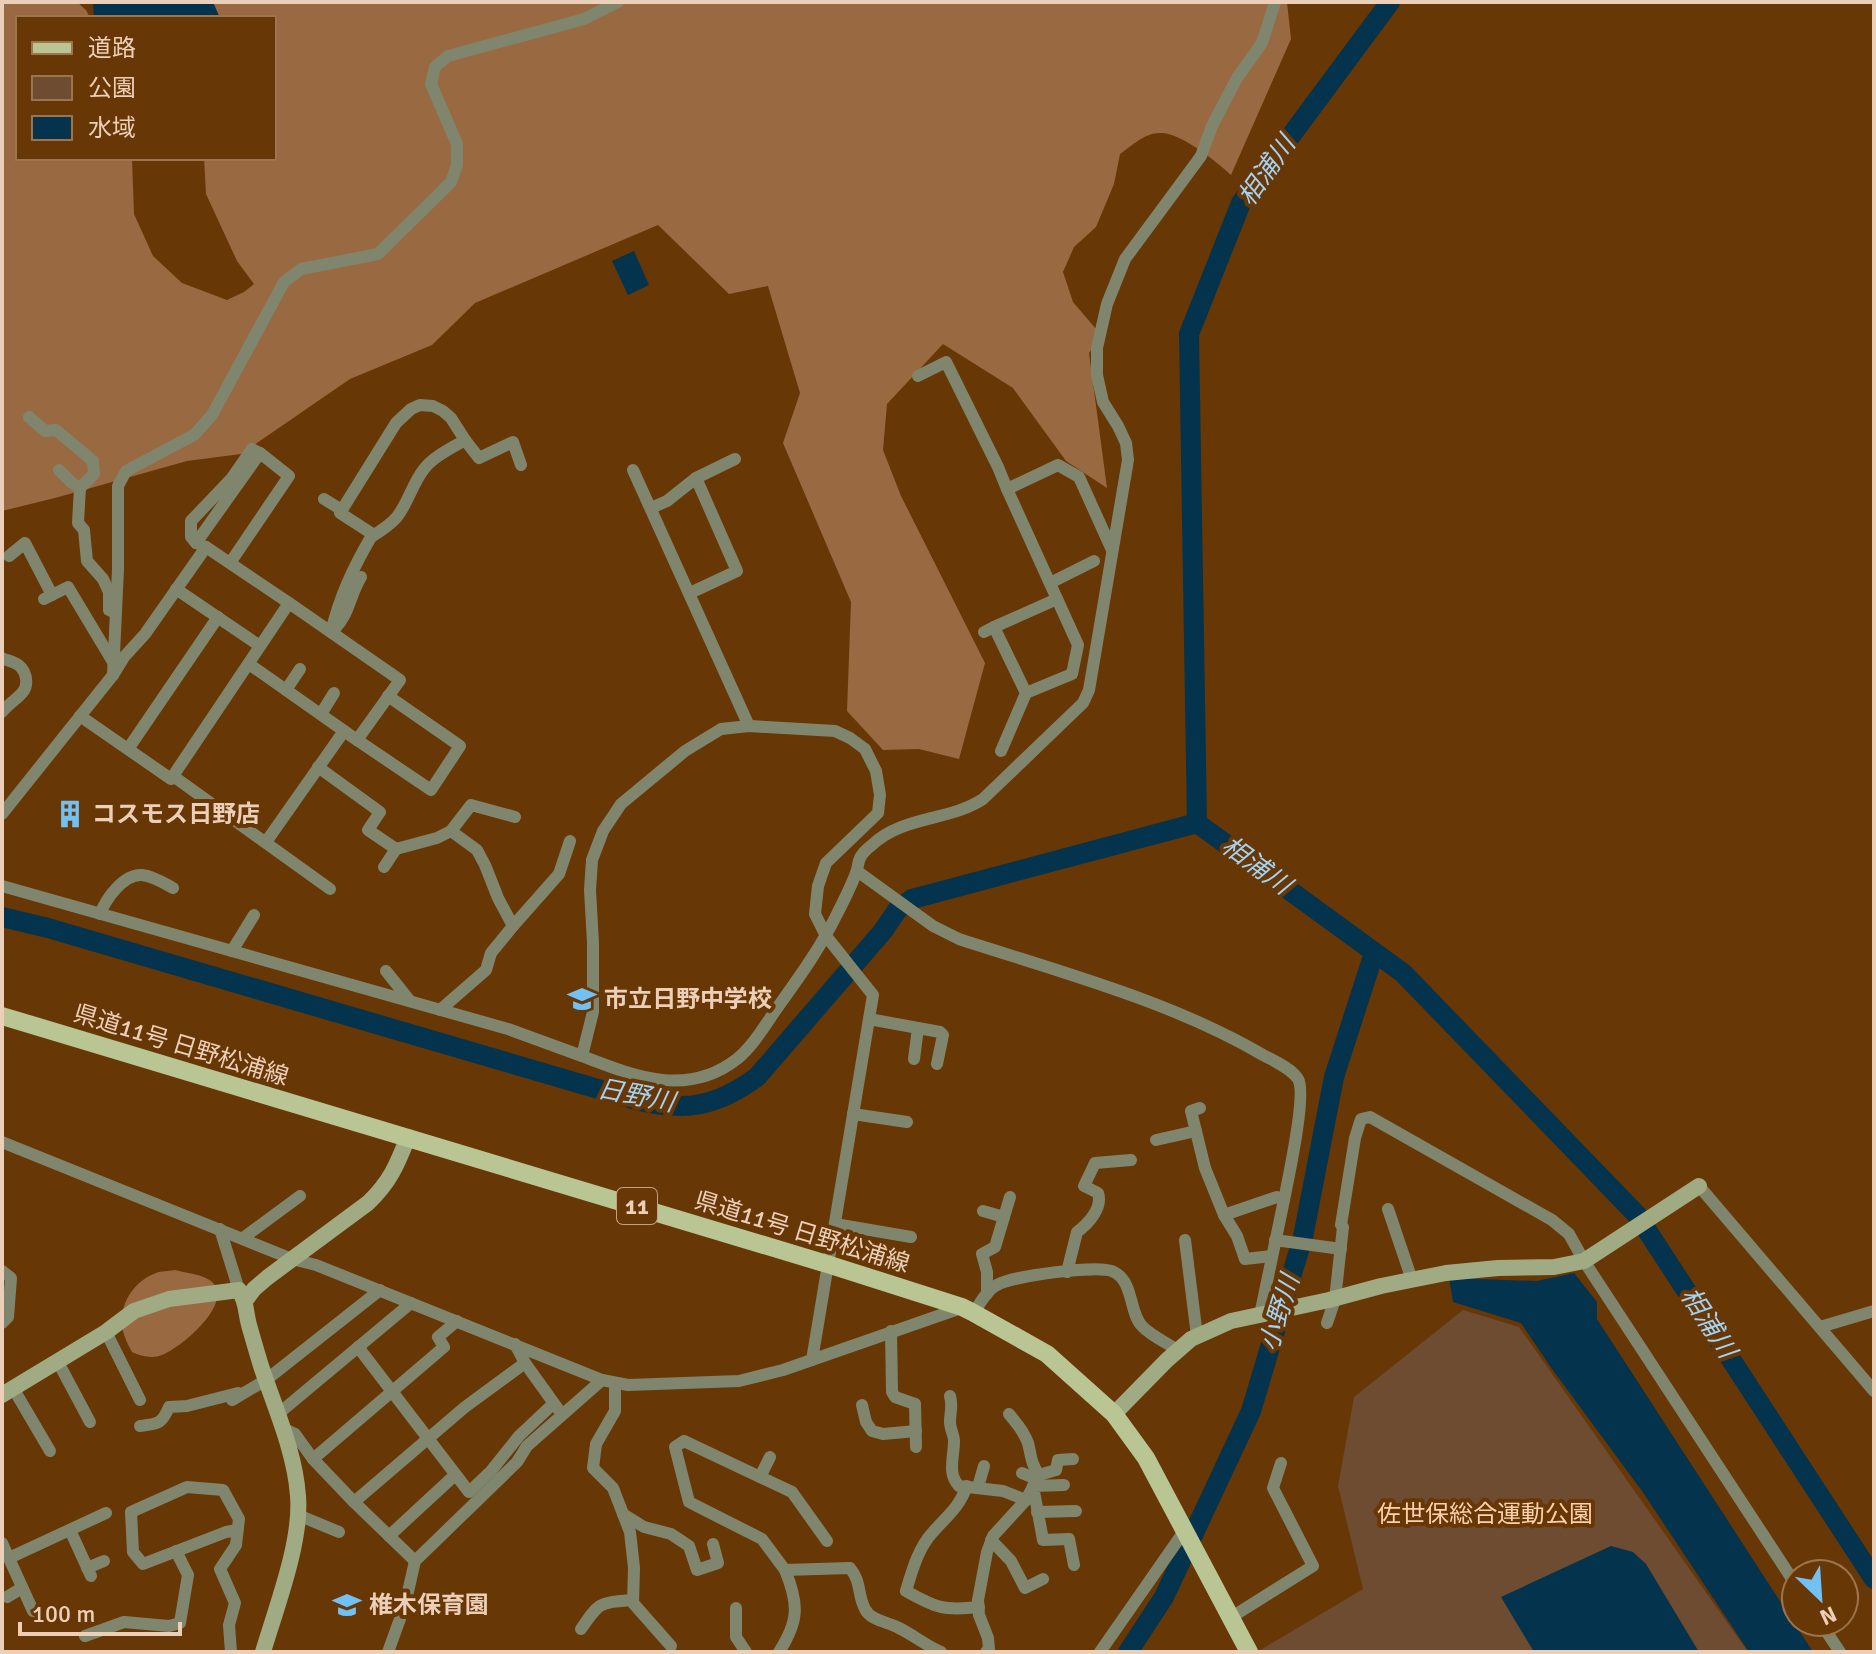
<svg xmlns="http://www.w3.org/2000/svg" width="1876" height="1654" viewBox="0 0 1876 1654" font-family="Signika,'Noto Sans JP',sans-serif">
  <style>
    .green { fill: #6e4c31 }
    .forest { fill: #996942 }
    .water { fill: #04334d }
    .lines { fill: none; stroke-linecap: round; stroke-linejoin: round }
    .river { stroke: #04334d; stroke-width: 20 }
    .street { stroke: #80866d; stroke-width: 12 }
    .secondary { stroke: #a0aa83; stroke-width: 16 }
    .primary { stroke: #b9c593; stroke-width: 18 }
    .labels { text-anchor: middle; dominant-baseline: central; stroke-width: 8; stroke-linejoin: round; paint-order: stroke }
    .shield { fill: #673705; stroke: #c4a183; stroke-width: 2 }
    .shield-label { font-size: 22px; font-weight: bold; fill: #eccfb9 }
    .poi-label { font-size: 24px; font-weight: bold; fill: #eccfb9; stroke: #673705; text-anchor: start }
    .street-label { font-size: 24px; fill: #eccfb9; stroke: #673705 }
    .park-label { font-size: 24px; fill: #fdd1af; stroke: #673705 }
    .water-label { font-size: 26px; font-style: italic; fill: #a3d2f3; stroke: #673705 }
  </style>
  <rect width="100%" height="100%" fill="#673705"/>
  <polygon class="green" points="1463,1310 1519,1327 1748,1652 1257,1652 1363,1589 1338,1486 1354,1397"/>
  <g class="forest">
    <path d="M 2,2 L 77,2 L 86,10 L 90,18 L 18,18 L 18,158 L 132,158 L 134,214 L 153,256 L 182,283 L 227,300 L 244,292 L 254,284 L 237,261 L 206,194 L 204,158 L 274,158 L 274,18 L 198,18 L 205,2 L 1287,2 L 1291,39 L 1231,175 C 1216,161 1180,132 1160,133 C 1144,133 1132,146 1120,154 L 1114,184 L 1096,227 L 1074,247 L 1063,272 L 1073,302 L 1102,336 L 1089,353 L 1107,488 L 1066,461 L 1013,388 L 943,344 L 887,404 L 883,450 L 901,496 L 985,663 L 959,759 L 919,749 L 883,750 L 847,711 L 851,602 L 783,443 L 800,393 L 768,286 L 729,294 L 658,225 L 475,303 L 432,345 L 350,379 L 241,454 L 187,461 L 55,498 L 2,511 Z"/>
    <path d="M 175,1270 C 185,1273 202,1274 211,1281 C 236,1302 181,1348 162,1355 C 153,1359 140,1356 132,1352 C 127,1343 122,1333 122,1322 C 121,1301 136,1280 156,1273 C 161,1271 169,1271 175,1270 Z"/>
  </g>
  <g class="water">
    <polygon points="93,2 213,2 220,18 94,18"/>
    <polygon points="634,251 649,285 628,295 612,261"/>
    <polygon points="1574,1273 1597,1302 1597,1319 1813,1652 1749,1652 1642,1491 1552,1369 1521,1323 1453,1302 1449,1278 1537,1281"/>
    <polygon points="1611,1546 1633,1552 1646,1564 1699,1652 1534,1652 1501,1597"/>
  </g>
  <g class="lines">
    <g class="river">
      <polyline points="1390,2 1241,203 1189,334 1197,823 1403,973 1637,1215 1874,1579"/>
      <path d="M 2,917 L 48,928 L 636,1100 C 685,1112 716,1107 757,1077 L 883,931 L 898,909 L 912,899 L 1197,823"/>
      <polyline points="1128,1652 1164,1597 1251,1411 1303,1237 1334,1077 1374,953"/>
    </g>
    <g class="street">
      <polyline points="918,376 946,362 998,467 1007,489 1058,465 1079,477 1112,550"/>
      <polyline points="29,417 45,431 56,430 93,461 94,474 80,488"/>
      <polyline points="465,440 479,458 513,442 521,465"/>
      <polyline points="59,470 72,483 80,488 78,523 84,530 87,561 103,579 109,592 109,610 111,611"/>
      <polyline points="633,470 749,726"/>
      <polyline points="324,499 342,510"/>
      <polyline points="651,508 667,501 696,478"/>
      <polyline points="196,543 191,537 191,521 232,478 252,449 260,453"/>
      <polyline points="9,556 25,543 52,595 44,599"/>
      <polyline points="230,563 289,476 260,453 196,543 206,547 289,603"/>
      <polyline points="1050,583 1094,561"/>
      <polyline points="176,589 260,646"/>
      <polyline points="690,593 737,571 696,478 735,459"/>
      <polyline points="52,595 68,587 113,662"/>
      <polyline points="994,627 1057,599"/>
      <path d="M 334,630 C 350,613 349,597 361,577"/>
      <path d="M 331,632 C 340,596 352,570 371,537 C 379,532 389,526 396,518 C 408,504 412,484 424,469 C 434,456 452,448 465,440 L 451,418 L 443,411 L 433,406 L 420,405 L 411,409 L 396,423 L 340,513 L 374,535"/>
      <polyline points="984,632 994,627 1026,693"/>
      <path d="M 2,658 C 6,660 11,661 15,663 C 26,668 30,684 22,693 C 16,700 8,704 2,712"/>
      <polyline points="113,675 118,569 118,486 126,471 194,435 212,415 284,282 301,269 378,254 451,182 457,165 457,144 431,84 435,67 448,56 584,19 618,2"/>
      <polyline points="286,690 300,669"/>
      <polyline points="321,714 334,693"/>
      <polyline points="80,716 171,779 173,776 330,889"/>
      <polyline points="357,740 431,790 460,746 388,696"/>
      <polyline points="128,749 218,617"/>
      <polyline points="1001,751 1026,693 1072,674 1078,645 1007,489"/>
      <polyline points="318,767 380,812 368,830 396,849 384,867"/>
      <polyline points="173,776 289,603 400,680 357,740 249,664"/>
      <polyline points="2,814 113,675 124,657 145,634 206,547"/>
      <polyline points="266,842 344,731"/>
      <polyline points="396,849 437,838 451,831 471,805 515,817"/>
      <path d="M 857,871 L 933,926 L 959,939 C 1060,972 1171,1001 1263,1055 C 1274,1061 1291,1068 1298,1079 C 1307,1093 1288,1180 1284,1200"/>
      <polyline points="2,886 508,1029 582,1056 593,1012 593,943 590,890 592,860 603,831 621,804 685,751 721,729 749,726 835,731 850,738 865,749 876,771 880,795 878,813 826,863 818,886 815,914 826,936 873,995 812,1360"/>
      <path d="M 100,914 C 106,899 123,874 142,875 C 153,876 164,883 173,888"/>
      <polyline points="513,926 559,874 570,841"/>
      <polyline points="232,951 254,915"/>
      <polyline points="386,971 410,1001"/>
      <polyline points="440,1010 486,970 491,953 513,926 498,898 485,865 477,850 451,831"/>
      <polyline points="869,1019 940,1032 943,1035 937,1064"/>
      <path d="M 582,1056 C 634,1076 687,1098 737,1059 C 752,1047 764,1027 775,1011 C 797,980 820,949 837,914 C 844,900 852,885 857,870 C 858,866 858,862 860,858 C 862,854 868,848 872,845 C 902,816 950,821 983,799 L 1083,703 L 1089,690 L 1128,460 L 1126,443 L 1118,426 L 1103,402 L 1097,375 L 1097,348 L 1107,304 L 1125,259 L 1201,156 L 1212,126 L 1237,78 L 1262,43 L 1275,2"/>
      <polyline points="914,1059 918,1028"/>
      <polyline points="1200,1108 1191,1111 1205,1168 1224,1215 1277,1197 1284,1200 1260,1315"/>
      <polyline points="853,1114 907,1122"/>
      <polyline points="1156,1140 1196,1131"/>
      <polyline points="2,1142 292,1259 316,1265 602,1380 628,1385 739,1381 783,1370 961,1308"/>
      <polyline points="1699,1186 1874,1391"/>
      <polyline points="1388,1209 1412,1280"/>
      <polyline points="983,1211 1004,1217"/>
      <polyline points="1224,1215 1237,1236 1245,1259 1272,1256"/>
      <polyline points="835,1224 911,1237"/>
      <polyline points="220,1229 239,1290"/>
      <polyline points="243,1238 300,1196"/>
      <polyline points="1185,1240 1197,1336"/>
      <polyline points="1275,1240 1341,1249"/>
      <polyline points="2,1271 11,1278 8,1317 2,1323"/>
      <path d="M 1067,1272 L 1077,1232 C 1088,1224 1103,1208 1098,1193 L 1084,1186 L 1095,1163 L 1131,1160"/>
      <polyline points="987,1294 987,1272 982,1254 995,1247 1010,1197"/>
      <path d="M 974,1313 C 980,1303 987,1290 997,1285 C 1012,1276 1100,1264 1114,1272 C 1134,1282 1129,1313 1142,1326 C 1151,1336 1167,1343 1178,1350"/>
      <polyline points="1327,1323 1335,1299 1343,1227 1341,1225 1355,1138 1361,1119 1370,1117 1552,1220 1569,1234 1584,1261 1796,1585"/>
      <polyline points="1820,1327 1874,1311"/>
      <polyline points="891,1331 892,1392 895,1397 915,1404 916,1447"/>
      <polyline points="106,1332 140,1400"/>
      <polyline points="358,1347 469,1492 491,1471 519,1436 553,1404"/>
      <polyline points="58,1362 90,1422"/>
      <polyline points="525,1363 558,1409"/>
      <polyline points="615,1383 615,1411 596,1444 593,1468 613,1488 630,1532 634,1568 633,1603 671,1646"/>
      <polyline points="13,1388 50,1451"/>
      <path d="M 950,1396 C 953,1406 950,1412 950,1422 C 950,1429 954,1435 954,1441 C 954,1457 947,1474 959,1486 L 1003,1491 L 1026,1500"/>
      <polyline points="232,1400 266,1380 380,1290"/>
      <polyline points="862,1405 866,1422 872,1431 883,1434 916,1431"/>
      <polyline points="278,1414 411,1303"/>
      <path d="M 140,1426 C 158,1424 162,1424 169,1407 L 187,1406 L 238,1393"/>
      <polyline points="282,1428 295,1434 313,1459 354,1502 415,1561"/>
      <polyline points="313,1459 444,1347 438,1337 457,1321"/>
      <polyline points="1022,1473 1036,1479"/>
      <polyline points="1039,1475 1056,1470 1058,1460 1073,1459"/>
      <polyline points="760,1477 770,1457"/>
      <polyline points="1064,1485 1033,1486 1043,1540 1069,1539 1074,1565"/>
      <path d="M 967,1486 C 958,1509 948,1515 933,1532 C 918,1548 912,1571 906,1591 C 936,1608 944,1611 979,1607"/>
      <polyline points="978,1487 984,1466"/>
      <polyline points="354,1502 465,1407 525,1363 515,1344"/>
      <polyline points="1037,1512 1076,1511"/>
      <polyline points="623,1514 644,1527 671,1534 689,1546 697,1570 718,1563 713,1544"/>
      <polyline points="298,1515 339,1532"/>
      <polyline points="70,1530 91,1576"/>
      <polyline points="389,1536 455,1475"/>
      <polyline points="991,1540 1011,1561 1025,1588 1043,1579"/>
      <path d="M 827,1541 L 792,1492 L 684,1441 L 675,1447 L 689,1502 L 762,1539 L 785,1570 L 850,1568 C 862,1583 857,1594 865,1609 C 870,1620 887,1622 897,1627 C 912,1634 925,1645 941,1652"/>
      <polyline points="2,1543 33,1611"/>
      <polyline points="9,1558 106,1513"/>
      <polyline points="87,1568 104,1561"/>
      <polyline points="7,1597 22,1588"/>
      <polyline points="736,1608 736,1637 746,1652"/>
      <polyline points="1230,1618 1313,1566 1273,1488 1281,1463"/>
      <polyline points="1820,1622 1840,1652"/>
      <path d="M 581,1629 C 600,1601 599,1603 633,1600"/>
      <polyline points="85,1636 124,1622 169,1626 180,1623 188,1575 176,1551"/>
      <polyline points="231,1652 229,1625 235,1603 220,1569 236,1545 239,1519 223,1490 187,1487 131,1512 133,1552 143,1564 226,1532 237,1530"/>
      <polyline points="388,1652 405,1605 415,1561 517,1462 527,1446 602,1380"/>
      <path d="M 779,1652 C 799,1621 799,1604 785,1570"/>
      <path d="M 986,1652 L 989,1649 L 988,1638 L 979,1615 L 978,1600 L 987,1552 L 993,1536 L 1026,1500 L 1039,1475 C 1031,1464 1031,1455 1028,1443 C 1024,1431 1016,1423 1009,1414"/>
      <polyline points="1100,1652 1185,1530"/>
    </g>
    <g class="secondary">
      <path d="M 245,1301 L 254,1289 L 268,1277 L 368,1203 C 390,1182 397,1165 408,1137"/>
      <path d="M 2,1395 L 106,1332 L 134,1311 L 169,1299 L 239,1290 C 247,1303 245,1310 249,1325 C 253,1339 257,1353 261,1366 C 275,1408 295,1452 298,1496 C 302,1541 276,1608 263,1652"/>
      <polyline points="1114,1414 1167,1360 1191,1339 1231,1321 1329,1300 1381,1286 1446,1273 1498,1268 1554,1267 1584,1261 1699,1186"/>
    </g>
    <polyline class="primary" points="2,1016 827,1264 962,1307 972,1312 1047,1354 1114,1414 1146,1458 1249,1652"/>
  </g>
  <defs>
    <symbol id="building-bare" viewBox="-9 -9 18 18"><path d="M-4-6H4V6H1V3H-1V6H-4ZM-2.5-4.3h1.7v1.8h-1.7ZM.8-4.3h1.7v1.8H.8ZM-2.5-1h1.7V.8h-1.7ZM.8-1h1.7V.8H.8Z" fill="#72c1f5" stroke="#673705" stroke-width="2.5" paint-order="stroke"/></symbol>
    <symbol id="school-bare" viewBox="-9 -9 18 18"><path d="M0-5L7-2L0 1L-7-2ZM-4 1L0 2.5L4 1V4Q0 6-4 4Z" fill="#72c1f5" stroke="#673705" stroke-width="2.5" paint-order="stroke"/></symbol>
  </defs>
  <g fill-rule="evenodd">
    <use href="#building-bare" x="50" y="794" width="40" height="40"/>
    <use href="#school-bare" x="562" y="979" width="40" height="40"/>
    <use href="#school-bare" x="327" y="1585" width="40" height="40"/>
  </g>
  <g class="labels">
    <rect class="shield" x="617" y="1188" width="40" height="36" rx="6"/>
    <g class="shield-label">
      <text x="637" y="1206">11</text>
    </g>
    <g class="poi-label">
      <text x="92" y="814">コスモス日野店</text>
      <text x="604" y="999">市立日野中学校</text>
      <text x="369" y="1605">椎木保育園</text>
    </g>
    <g class="street-label">
      <text transform="translate(181 1045) rotate(17)">県道11号 日野松浦線</text>
      <text transform="translate(802 1232) rotate(17)">県道11号 日野松浦線</text>
    </g>
    <g class="park-label">
      <text x="1485" y="1514">佐世保総合運動公園</text>
    </g>
    <g class="water-label">
      <text transform="translate(1267 171) rotate(-55)">相浦川</text>
      <text transform="translate(1256 866) rotate(36)">相浦川</text>
      <text transform="translate(636 1096) rotate(11)">日野川</text>
      <text transform="translate(1280 1313) rotate(-73)">小野川</text>
      <text transform="translate(1708 1323) rotate(57)">相浦川</text>
    </g>
  </g>
  <rect width="1876" height="1654" fill="none" stroke="#eccfb9" stroke-width="8"/>
  <rect x="16" y="16" width="260" height="144" fill="#673705" stroke="#9c744d" stroke-width="2"/>
  <rect x="32" y="42" width="40" height="12" fill="#b9c593" stroke="#9c744d" stroke-width="2"/>
  <text x="88" y="56" font-size="24" fill="#eccfb9">道路</text>
  <rect x="32" y="76" width="40" height="24" fill="#6e4c31" stroke="#9c744d" stroke-width="2"/>
  <text x="88" y="96" font-size="24" fill="#eccfb9">公園</text>
  <rect x="32" y="116" width="40" height="24" fill="#04334d" stroke="#9c744d" stroke-width="2"/>
  <text x="88" y="136" font-size="24" fill="#eccfb9">水域</text>
  <g transform="translate(1820 1598) rotate(155)"><circle r="38" fill="#673705" stroke="#9c744d" stroke-width="2"/>
  <path d="M0-6L14 30L0 20L-14 30Z" fill="#72c1f5"/>
  <text y="-12" font-size="22" font-weight="bold" text-anchor="middle" fill="#eccfb9">N</text>
  </g>
  <path d="M20 1622v12h160v-12" fill="none" stroke="#eccfb9" stroke-width="4"/>
  <text x="32" y="1622" font-size="24" fill="#eccfb9" stroke="#673705" stroke-width="6" paint-order="stroke">100 m</text>
</svg>
